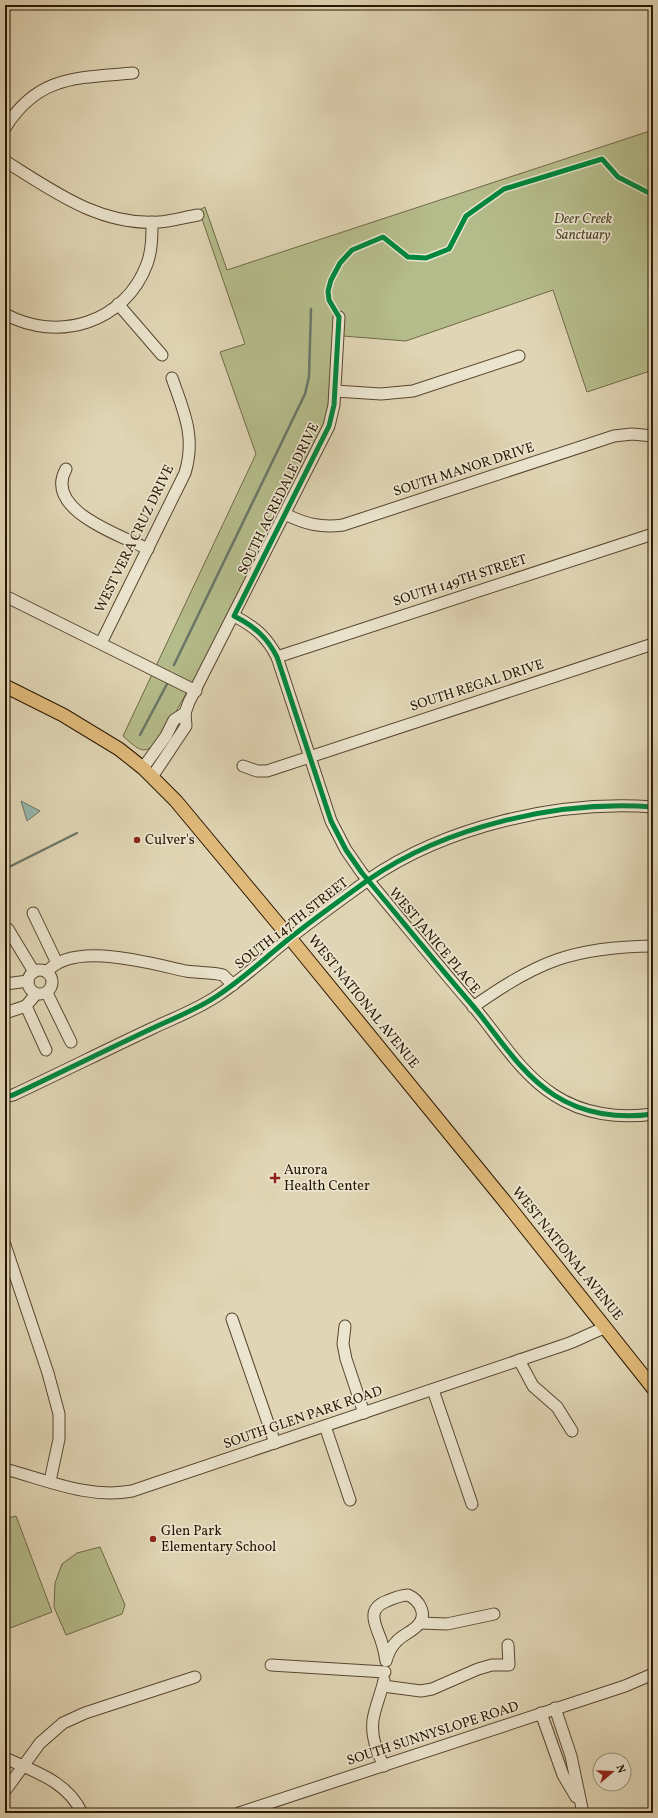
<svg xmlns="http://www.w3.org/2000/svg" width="658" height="1818" viewBox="0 0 658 1818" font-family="Vollkorn,serif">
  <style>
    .green { fill: #b5bc8b; stroke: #6f6946 }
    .water { fill: #94b8ae; stroke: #697769 }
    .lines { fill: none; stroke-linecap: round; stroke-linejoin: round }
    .stream { stroke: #697769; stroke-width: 2.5 }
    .minor-casing { stroke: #57462e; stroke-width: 13 }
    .major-casing { stroke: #291602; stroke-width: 15 }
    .minor { stroke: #ebe4ce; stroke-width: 11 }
    .major { stroke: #e0ba7a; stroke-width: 13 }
    .cycleway-casing { stroke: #ebe4ce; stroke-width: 8 }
    .cycleway { stroke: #00873e; stroke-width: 5 }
    .poi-dot { fill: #8f2418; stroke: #ebe4ce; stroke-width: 1.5 }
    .labels { text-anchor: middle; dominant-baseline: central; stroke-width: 3.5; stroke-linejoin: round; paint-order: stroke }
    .park-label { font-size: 14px; font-style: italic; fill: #53482b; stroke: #ebe4ce }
    .street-label { font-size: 14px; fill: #291602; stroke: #ebe4ce }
    .poi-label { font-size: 14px; fill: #291602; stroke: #ebe4ce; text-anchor: start }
  </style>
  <rect width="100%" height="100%" fill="#e0d5b4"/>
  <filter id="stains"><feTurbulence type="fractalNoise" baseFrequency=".005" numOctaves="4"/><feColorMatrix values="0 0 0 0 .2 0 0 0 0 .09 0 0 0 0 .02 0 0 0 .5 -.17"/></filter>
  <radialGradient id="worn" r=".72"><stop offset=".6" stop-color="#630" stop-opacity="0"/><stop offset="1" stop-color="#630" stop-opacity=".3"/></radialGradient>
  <g class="green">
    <path d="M 653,130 L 653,370 L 587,392 L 553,290 L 406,341 L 343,336 L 329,418 L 194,681 C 183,694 161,750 144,750 C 137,750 128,740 123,736 L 256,454 L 220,352 L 245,344 L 199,210 L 205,207 L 227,270 Z"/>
    <polygon points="16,1516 52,1612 5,1630 5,1519"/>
    <polygon points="100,1547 125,1605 122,1614 66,1635 54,1607 55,1583 62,1564 77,1553"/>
  </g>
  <polygon class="water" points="21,801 40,811 27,821"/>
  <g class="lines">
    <g class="stream">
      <polyline points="174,665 305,394 309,377 311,309"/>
      <polyline points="140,735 167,684"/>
      <polyline points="5,869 77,833"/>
    </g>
    <defs>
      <g id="minor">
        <path d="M 5,128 C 38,75 77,78 133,73"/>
        <path d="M 5,161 C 53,191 100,226 159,222 C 172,221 185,217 198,215"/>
        <polyline points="118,304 162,355"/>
        <path d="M 5,314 C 58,343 125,323 147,264 C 152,250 152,236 152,222"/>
        <polyline points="335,391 381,394 413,391 519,356"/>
        <path d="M 66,469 C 43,510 120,535 148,549"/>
        <path d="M 285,514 C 305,524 321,528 343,525 L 614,436 L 632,434 L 653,436"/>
        <polyline points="5,596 196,691"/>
        <path d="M 234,616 C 254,626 267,637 277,657 L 331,821 L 346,850 L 362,873 C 399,917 435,962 473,1006 C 499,1037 520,1073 554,1095 C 583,1114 619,1119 653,1114"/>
        <path d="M 101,643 L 185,473 C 196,437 184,412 172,378"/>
        <polyline points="277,657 653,534"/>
        <polyline points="243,766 257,771 267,771 653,644"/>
        <polyline points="143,768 166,736 174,720 185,713"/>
        <polyline points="152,777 186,726 185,713 189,702 329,426 334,405 339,317"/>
        <polyline points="33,913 57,963"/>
        <polyline points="8,929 34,972"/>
        <circle cx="40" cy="982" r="12"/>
        <path d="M 47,972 C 73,940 152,964 186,971 C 199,973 211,972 223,975 L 233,985"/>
        <polyline points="5,984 28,981"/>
        <polyline points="47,993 71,1042"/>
        <polyline points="36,994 26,1006 46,1050"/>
        <path d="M 473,1007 C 537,961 574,947 653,946"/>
        <polyline points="5,1013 26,1006"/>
        <path d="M 5,1097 L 13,1095 C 60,1073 106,1050 153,1028 C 174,1018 198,1009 217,996 C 243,979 266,957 290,938 C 315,918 342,899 368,880 C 446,826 559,800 653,807"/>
        <polyline points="5,1245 48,1373 59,1414 59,1439 50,1481"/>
        <polyline points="232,1319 275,1443"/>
        <polyline points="345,1326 343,1344 346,1359 364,1413"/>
        <polyline points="519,1360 533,1386 557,1407 572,1431"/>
        <polyline points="433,1390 472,1504"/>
        <polyline points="325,1426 350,1500"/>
        <path d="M 5,1469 C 47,1480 88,1499 132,1491 L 567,1344 C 581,1339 592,1332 605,1328"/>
        <path d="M 408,1595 C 419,1600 428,1614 418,1625 C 412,1632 402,1635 396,1642 C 391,1647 388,1654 386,1661 C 385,1654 383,1646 381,1640 C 375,1624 366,1609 387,1601 C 394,1598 401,1595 408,1595 Z"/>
        <polyline points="420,1623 447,1624 494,1614"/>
        <polyline points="271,1665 385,1672"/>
        <polyline points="383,1686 421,1691 432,1689 478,1669 492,1665 509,1665 508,1645"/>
        <polyline points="555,1708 571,1756 583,1813"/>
        <polyline points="541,1713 563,1775 576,1797"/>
        <path d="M 5,1758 C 35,1772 67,1781 82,1813"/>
        <path d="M 384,1766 C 377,1753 371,1735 373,1720 C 375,1707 381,1694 384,1680"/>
        <polyline points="5,1791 40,1743 63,1723 85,1713 195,1677"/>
        <polyline points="239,1813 625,1686 653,1674"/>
      </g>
      <polyline id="major" points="5,686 63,715 119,749 143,768 176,801 290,938 502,1198 653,1388"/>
    </defs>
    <use href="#minor" class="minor-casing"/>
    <use href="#major" class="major-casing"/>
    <use href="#minor" class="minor"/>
    <use href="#major" class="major"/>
    <defs>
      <g id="cycleway">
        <path d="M 653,195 L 618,177 L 602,159 L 504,189 L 466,216 L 449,249 L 426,258 L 408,257 L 383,237 L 352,250 L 340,263 L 331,280 L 328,291 L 329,300 L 339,317 L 334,405 L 329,426 L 234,616 C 254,626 267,637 277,657 L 331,821 L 346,850 L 362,873 C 399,917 435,962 473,1006 C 499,1037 520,1073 554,1095 C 583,1114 619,1119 653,1114"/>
        <path d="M 5,1097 L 13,1095 C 60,1073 106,1050 153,1028 C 174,1018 198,1009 217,996 C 243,979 266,957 290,938 C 315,918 342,899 368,880 C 446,826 559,800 653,807"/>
      </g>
    </defs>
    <use href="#cycleway" class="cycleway-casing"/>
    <use href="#cycleway" class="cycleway"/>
  </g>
  <g class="poi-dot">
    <circle cx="137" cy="840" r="4"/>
    <path d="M273 1172h4v4h4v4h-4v4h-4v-4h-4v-4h4z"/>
    <circle cx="153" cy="1539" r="4"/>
  </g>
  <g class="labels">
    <g class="park-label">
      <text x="583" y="219">Deer Creek<tspan x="583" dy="16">Sanctuary</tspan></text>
    </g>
    <g class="street-label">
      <text transform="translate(464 470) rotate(-18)">SOUTH MANOR DRIVE</text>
      <text transform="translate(279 499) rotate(-64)">SOUTH ACREDALE DRIVE</text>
      <text transform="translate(135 539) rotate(-64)">WEST VERA CRUZ DRIVE</text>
      <text transform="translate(460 581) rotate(-18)">SOUTH 149TH STREET</text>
      <text transform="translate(477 686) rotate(-18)">SOUTH REGAL DRIVE</text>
      <text transform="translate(292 924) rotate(-38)">SOUTH 147TH STREET</text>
      <text transform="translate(434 941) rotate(50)">WEST JANICE PLACE</text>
      <text transform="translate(363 1002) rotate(51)">WEST NATIONAL AVENUE</text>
      <text transform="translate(567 1254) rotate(51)">WEST NATIONAL AVENUE</text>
      <text transform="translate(303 1418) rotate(-19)">SOUTH GLEN PARK ROAD</text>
      <text transform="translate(433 1734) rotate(-18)">SOUTH SUNNYSLOPE ROAD</text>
    </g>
    <g class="poi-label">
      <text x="145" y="840">Culver's</text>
      <text x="284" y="1170">Aurora<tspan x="284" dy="16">Health Center</tspan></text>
      <text x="161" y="1531">Glen Park<tspan x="161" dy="16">Elementary School</tspan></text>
    </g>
  </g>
  <rect width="658" height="1818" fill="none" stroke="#e0d5b4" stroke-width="20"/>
  <rect x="6" y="6" width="646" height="1806" fill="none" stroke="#291602" stroke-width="2"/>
  <rect x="10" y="10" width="638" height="1798" fill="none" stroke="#291602"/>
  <g transform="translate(612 1772) rotate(71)"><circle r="19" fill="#ebe4ce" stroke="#9d927c"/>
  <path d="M0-3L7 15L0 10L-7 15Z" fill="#8f2418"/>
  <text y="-6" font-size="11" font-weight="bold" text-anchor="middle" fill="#291602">N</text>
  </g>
  <rect width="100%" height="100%" filter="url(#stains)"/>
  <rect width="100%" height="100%" fill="url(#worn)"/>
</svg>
